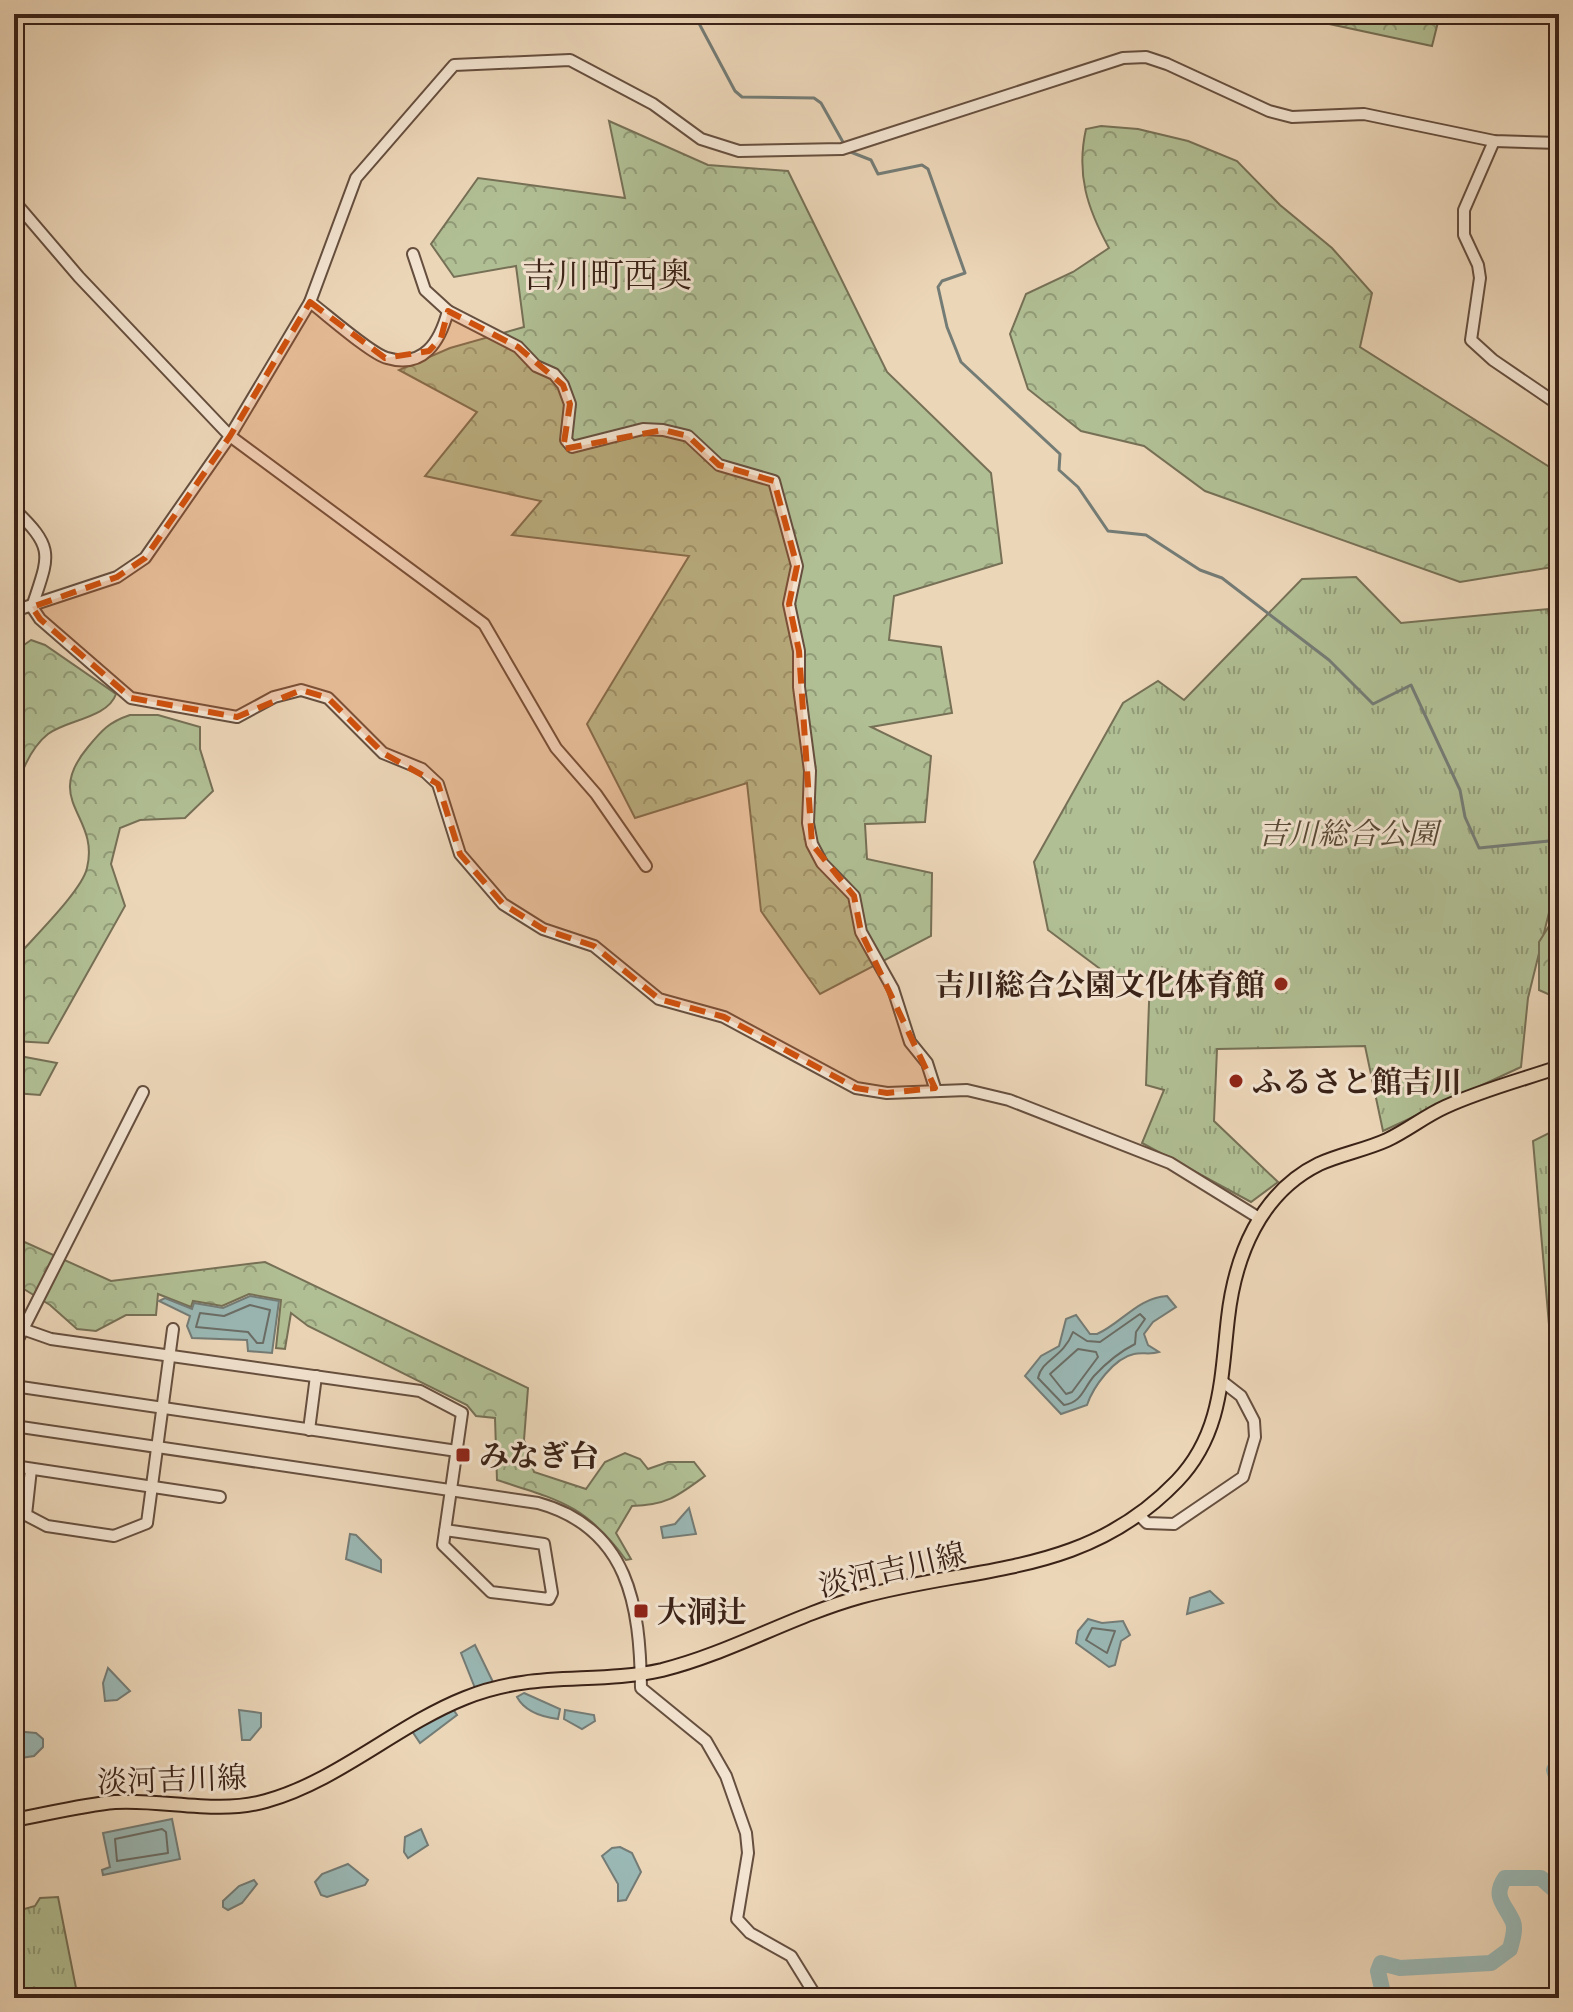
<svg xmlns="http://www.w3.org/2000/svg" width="1573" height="2012" viewBox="0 0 1573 2012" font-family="'Gentium Book Plus','Noto Serif JP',serif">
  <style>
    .grass { fill: url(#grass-tufts); stroke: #767056; stroke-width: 2 }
    .forest { fill: url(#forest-crowns); stroke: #767056; stroke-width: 2 }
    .water { fill: #9ab8b5; stroke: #747c76; stroke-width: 2 }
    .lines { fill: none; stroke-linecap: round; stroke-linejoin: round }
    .shore { stroke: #6a6d66; stroke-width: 2 }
    .stream { stroke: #747c76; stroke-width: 3 }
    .river { stroke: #9ab8b5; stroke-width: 16 }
    .minor-casing { stroke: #664f3f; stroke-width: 14 }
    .major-casing { stroke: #3a2217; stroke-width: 16 }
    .minor { stroke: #f3e4d1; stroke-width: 10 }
    .major { stroke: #ecd6b8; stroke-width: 12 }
    .marked { fill: #ce510e; fill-opacity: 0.2; stroke: #ce510e; stroke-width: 6; stroke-dasharray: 16 10; stroke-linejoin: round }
    .poi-dot { fill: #8f2418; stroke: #f3e4d1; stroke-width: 3 }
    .labels { text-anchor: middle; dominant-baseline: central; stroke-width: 6; stroke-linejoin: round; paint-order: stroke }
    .park-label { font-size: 30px; font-style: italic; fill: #584936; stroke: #f3e4d1 }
    .poi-label { font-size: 30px; font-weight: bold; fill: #3a2217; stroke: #f3e4d1; text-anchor: start }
    .street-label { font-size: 30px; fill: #3a2217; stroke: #f3e4d1 }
    .quarter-label { font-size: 34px; fill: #3a2217; stroke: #f3e4d1 }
  </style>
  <defs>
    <pattern id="grass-tufts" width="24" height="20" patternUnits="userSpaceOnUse" patternTransform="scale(2)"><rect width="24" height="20" fill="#b1bf94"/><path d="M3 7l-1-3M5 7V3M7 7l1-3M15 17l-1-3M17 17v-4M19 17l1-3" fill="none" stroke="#919b78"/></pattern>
    <pattern id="forest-crowns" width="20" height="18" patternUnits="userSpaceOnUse" patternTransform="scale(2)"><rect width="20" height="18" fill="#b1bf94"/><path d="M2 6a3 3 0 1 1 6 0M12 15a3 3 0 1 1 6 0" fill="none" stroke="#919b78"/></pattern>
  </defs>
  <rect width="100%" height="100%" fill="#ecd6b8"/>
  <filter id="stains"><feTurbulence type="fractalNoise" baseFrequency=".0025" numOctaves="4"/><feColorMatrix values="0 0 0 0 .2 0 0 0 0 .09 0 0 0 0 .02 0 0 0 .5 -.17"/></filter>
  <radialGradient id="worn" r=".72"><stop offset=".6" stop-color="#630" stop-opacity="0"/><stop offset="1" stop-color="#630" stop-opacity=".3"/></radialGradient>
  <g class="grass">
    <polygon points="1356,577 1401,623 1548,609 1559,692 1559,872 1528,998 1521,1067 1383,1131 1365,1046 1217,1049 1214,1121 1278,1182 1251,1202 1142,1143 1164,1090 1146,1085 1150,976 1107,974 1048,930 1034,862 1123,703 1158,681 1184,700 1302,579"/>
    <polygon points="1559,1128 1559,1374 1550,1336 1533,1141"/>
    <polygon points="58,1897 78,1998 14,1998 14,1912 35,1906 40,1898"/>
  </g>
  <g class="forest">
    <polygon points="1309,14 1440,14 1432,46 1306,19"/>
    <polygon points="609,121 708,165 788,171 887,372 991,473 1002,563 894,596 889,640 941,647 952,713 871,727 931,756 925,822 865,824 867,859 932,873 931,936 820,994 761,911 747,783 635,818 587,724 689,556 512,535 541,501 425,476 477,412 399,370 450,348 524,327 516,266 454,277 431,244 478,178 625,198"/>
    <path d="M 1101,126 L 1138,129 L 1188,141 L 1237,161 L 1280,205 L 1332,248 L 1372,293 L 1360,347 L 1559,473 L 1559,566 L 1460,582 L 1205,491 L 1144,446 L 1081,431 L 1028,389 L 1010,334 L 1026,294 L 1073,272 L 1109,248 C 1087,208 1076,174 1086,129 Z"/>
    <path d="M 31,640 L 45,645 L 116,694 C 108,718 66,720 48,734 C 30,748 18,778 14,799 L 14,652 Z"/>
    <path d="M 130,715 L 158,715 L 200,727 L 200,749 L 213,791 L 185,818 L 140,820 L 120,828 L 111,864 L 125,906 L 48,1043 L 14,1041 L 14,960 C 31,940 82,891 87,868 C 100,815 42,802 88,747 C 102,730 109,722 130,715 Z"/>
    <polygon points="1559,910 1559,999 1539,990 1539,942"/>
    <polygon points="25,1057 57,1063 40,1095 14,1093 14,1058"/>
    <path d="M 14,1222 L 20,1240 L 111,1281 L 265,1262 L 528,1388 L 524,1440 L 534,1472 L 586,1489 L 605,1462 L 625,1453 L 640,1459 L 648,1469 L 668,1462 L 694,1462 L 705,1476 C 678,1496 667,1505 632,1506 L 616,1533 L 631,1559 L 626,1560 C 586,1505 559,1500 497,1480 L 495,1418 L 476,1416 L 467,1405 L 308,1326 L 291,1313 L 285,1349 L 276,1348 L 281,1300 L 249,1294 L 222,1306 L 193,1301 L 191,1307 L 158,1294 L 156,1315 L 126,1315 L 96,1331 L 77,1329 L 50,1305 L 14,1283 Z"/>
  </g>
  <g class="water">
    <polygon points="250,1296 279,1301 272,1353 248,1351 247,1340 192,1338 187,1326 190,1316 159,1301 165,1298 192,1309 194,1303 223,1308"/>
    <path d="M 1167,1296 L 1176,1307 L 1153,1322 L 1144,1334 L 1148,1345 L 1159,1352 C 1150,1355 1142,1352 1134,1354 C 1114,1358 1093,1387 1087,1405 L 1061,1414 L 1025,1376 L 1041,1356 L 1059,1346 L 1066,1319 L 1076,1315 L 1090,1334 L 1097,1334 C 1122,1323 1137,1298 1167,1296 Z"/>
    <polygon points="689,1508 696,1534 663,1538 661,1527 675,1524"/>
    <polygon points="350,1534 356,1535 381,1560 381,1572 346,1559"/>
    <polygon points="1210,1591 1223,1603 1187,1614 1190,1598"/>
    <polygon points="1088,1619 1102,1623 1123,1621 1130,1635 1121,1641 1115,1665 1109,1667 1076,1643 1078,1631"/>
    <polygon points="475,1645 493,1682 475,1688 461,1653"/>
    <polygon points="108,1668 130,1691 117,1700 105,1701 103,1683"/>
    <path d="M 524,1693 L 560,1709 L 558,1719 C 542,1717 525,1712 517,1697 Z"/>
    <polygon points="453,1709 457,1715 420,1743 412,1731"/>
    <polygon points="239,1710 261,1713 261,1727 250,1740 242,1740"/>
    <polygon points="565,1710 594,1715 595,1721 582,1729 564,1719"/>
    <polygon points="14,1731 36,1733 43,1739 43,1747 34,1756 14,1759"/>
    <polygon points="172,1819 180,1859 103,1875 102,1870 110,1867 103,1833"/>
    <polygon points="421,1829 428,1845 408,1858 404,1852 405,1837"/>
    <polygon points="620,1847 632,1853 641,1872 626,1900 618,1901 618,1884 602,1856 612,1848"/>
    <polygon points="348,1864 368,1880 365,1885 327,1897 321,1895 315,1882 322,1874"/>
    <polygon points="254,1880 257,1884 242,1903 228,1910 223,1907 223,1901 239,1886"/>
  </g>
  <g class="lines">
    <g class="shore">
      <polygon points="250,1305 270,1310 263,1343 257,1343 248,1332 196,1327 200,1313 224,1316"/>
      <path d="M 1140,1314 L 1145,1319 L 1136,1332 L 1135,1344 C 1119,1352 1107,1362 1094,1376 C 1083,1389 1082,1402 1064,1405 L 1038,1378 C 1042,1359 1063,1358 1073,1332 L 1087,1341 L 1100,1342 Z"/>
      <polygon points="1078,1349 1096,1352 1098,1357 1072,1392 1066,1394 1050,1374"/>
      <polygon points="1092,1628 1115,1631 1107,1653 1086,1640"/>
      <polygon points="162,1829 166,1832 168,1853 117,1861 115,1839"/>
    </g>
    <g class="stream">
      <polyline points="618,14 638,14"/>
      <polyline points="694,14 735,91 742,97 814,98 821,103 848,151 871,160 878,174 922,165 928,169 965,273 942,281 938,287 947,327 961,362 1060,454 1059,470 1078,487 1108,531 1146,535 1200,570 1222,578 1329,660 1373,704 1411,685 1460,790 1465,817 1479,848 1559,840"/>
    </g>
    <g class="river">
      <polyline points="1559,1644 1559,1651"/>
      <polyline points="1559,1766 1554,1770 1559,1784"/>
      <path d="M 1384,1998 L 1378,1971 L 1381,1963 L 1400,1968 L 1491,1963 L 1510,1949 C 1512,1941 1516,1929 1513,1922 C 1505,1904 1492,1897 1505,1878 L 1541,1878 L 1559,1894"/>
    </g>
    <defs>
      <g id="minor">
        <polyline points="1494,141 1464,210 1464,235 1478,265 1480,278 1471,340 1493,360 1559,405"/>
        <polyline points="14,201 79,277 230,436 484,624 556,748 596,794 646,866"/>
        <polyline points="413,254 425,290 448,311"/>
        <path d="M 310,302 C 326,314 371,354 387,358 C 424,369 440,341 448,311 L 518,347 L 536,366 L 554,374 L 563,385 L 570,404 L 566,440 L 572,447 L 643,429 L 663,430 L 688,436 L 719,465 L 774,481 L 797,566 L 789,604 L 799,651 L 799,687 L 810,771 L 808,823 L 812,844 L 822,863 L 854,896 L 861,932 L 893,989 L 910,1042 L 927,1063 L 935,1088"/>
        <path d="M 14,509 C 56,549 49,555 32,607 L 40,619 L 131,698 L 237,717 L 274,697 L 301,690 L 328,698 L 383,753 L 422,769 L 438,784 L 460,854 L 503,904 L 543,929 L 594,946 L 659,999 L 724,1017 L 856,1088 L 887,1093 L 967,1090 L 1009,1100 L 1170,1163 L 1259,1218"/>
        <polyline points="14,611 117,577 145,558 230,436 310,302 356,178 454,65 570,60 653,104 701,139 739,151 842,149 1123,58 1146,57 1167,64 1269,111 1292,117 1364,114 1494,141 1559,143"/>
        <path d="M 14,1326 L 51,1339 L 420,1391 L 462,1413 C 456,1457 449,1501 443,1545 L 491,1592 L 549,1599 L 552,1593 L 544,1544 L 445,1530"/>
        <polyline points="14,1347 143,1092"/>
        <polyline points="14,1386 457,1451"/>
        <path d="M 14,1426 L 538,1503 C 629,1528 640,1606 641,1688 L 706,1741 L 726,1776 L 746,1833 L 748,1853 L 737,1919 L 750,1933 L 791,1956 L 817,1998"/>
        <polyline points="309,1430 316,1376"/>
        <polyline points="14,1466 220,1497"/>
        <polyline points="31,1469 26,1515 47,1526 114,1536 147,1523 173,1329"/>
        <polyline points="1138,1514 1147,1523 1174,1524 1243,1477 1255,1437 1254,1421 1241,1396 1223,1382"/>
      </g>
      <path id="major" d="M 14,1820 C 47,1814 82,1805 115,1802 C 165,1799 217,1815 266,1801 C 338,1781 397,1725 465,1698 C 533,1670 595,1685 662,1670 C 730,1653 792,1616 860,1597 C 976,1565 1085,1577 1177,1481 C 1222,1434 1221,1378 1228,1318 C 1235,1256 1260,1193 1319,1164 C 1341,1154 1365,1150 1387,1140 C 1408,1130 1425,1116 1445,1107 C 1482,1090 1521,1080 1559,1067"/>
    </defs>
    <use href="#minor" class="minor-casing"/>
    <use href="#major" class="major-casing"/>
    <use href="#minor" class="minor"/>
    <use href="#major" class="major"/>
  </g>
  <path class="marked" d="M 310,302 L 385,358 L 429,351 L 441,338 L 448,311 L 518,347 L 563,385 L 570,404 L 563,449 L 663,430 L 688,436 L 719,465 L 774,481 L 797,566 L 789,604 L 799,651 L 812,844 L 854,896 L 861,932 L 935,1088 L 887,1093 L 856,1088 L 724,1017 L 659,999 L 594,946 L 543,929 L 503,904 L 460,854 L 438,784 L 383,753 L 328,698 L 301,690 L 237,717 L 131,698 L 40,619 L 32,607 L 117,577 L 145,558 L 230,436 Z"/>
  <g class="poi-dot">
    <circle cx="1281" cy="984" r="8"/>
    <circle cx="1236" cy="1081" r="8"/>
    <rect x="455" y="1447" width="16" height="16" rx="4"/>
    <rect x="633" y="1603" width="16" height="16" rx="4"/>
  </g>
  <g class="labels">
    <g class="park-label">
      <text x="1348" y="833">吉川総合公園</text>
    </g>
    <g class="poi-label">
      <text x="1265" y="984" text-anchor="end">吉川総合公園文化体育館</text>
      <text x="1252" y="1081">ふるさと館吉川</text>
      <text x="479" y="1455">みなぎ台</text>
      <text x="657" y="1611">大洞辻</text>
    </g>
    <g class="street-label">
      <text transform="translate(892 1569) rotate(-13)">淡河吉川線</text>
      <text transform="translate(172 1779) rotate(-2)">淡河吉川線</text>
    </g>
    <g class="quarter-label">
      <text x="607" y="274">吉川町西奥</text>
    </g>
  </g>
  <rect width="1573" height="2012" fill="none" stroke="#ecd6b8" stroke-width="48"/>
  <rect x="16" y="16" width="1541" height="1980" fill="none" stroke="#3a2217" stroke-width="4"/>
  <rect x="24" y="24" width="1525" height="1964" fill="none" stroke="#3a2217" stroke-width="2"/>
  <rect width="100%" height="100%" filter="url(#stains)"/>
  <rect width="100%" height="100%" fill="url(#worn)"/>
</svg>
